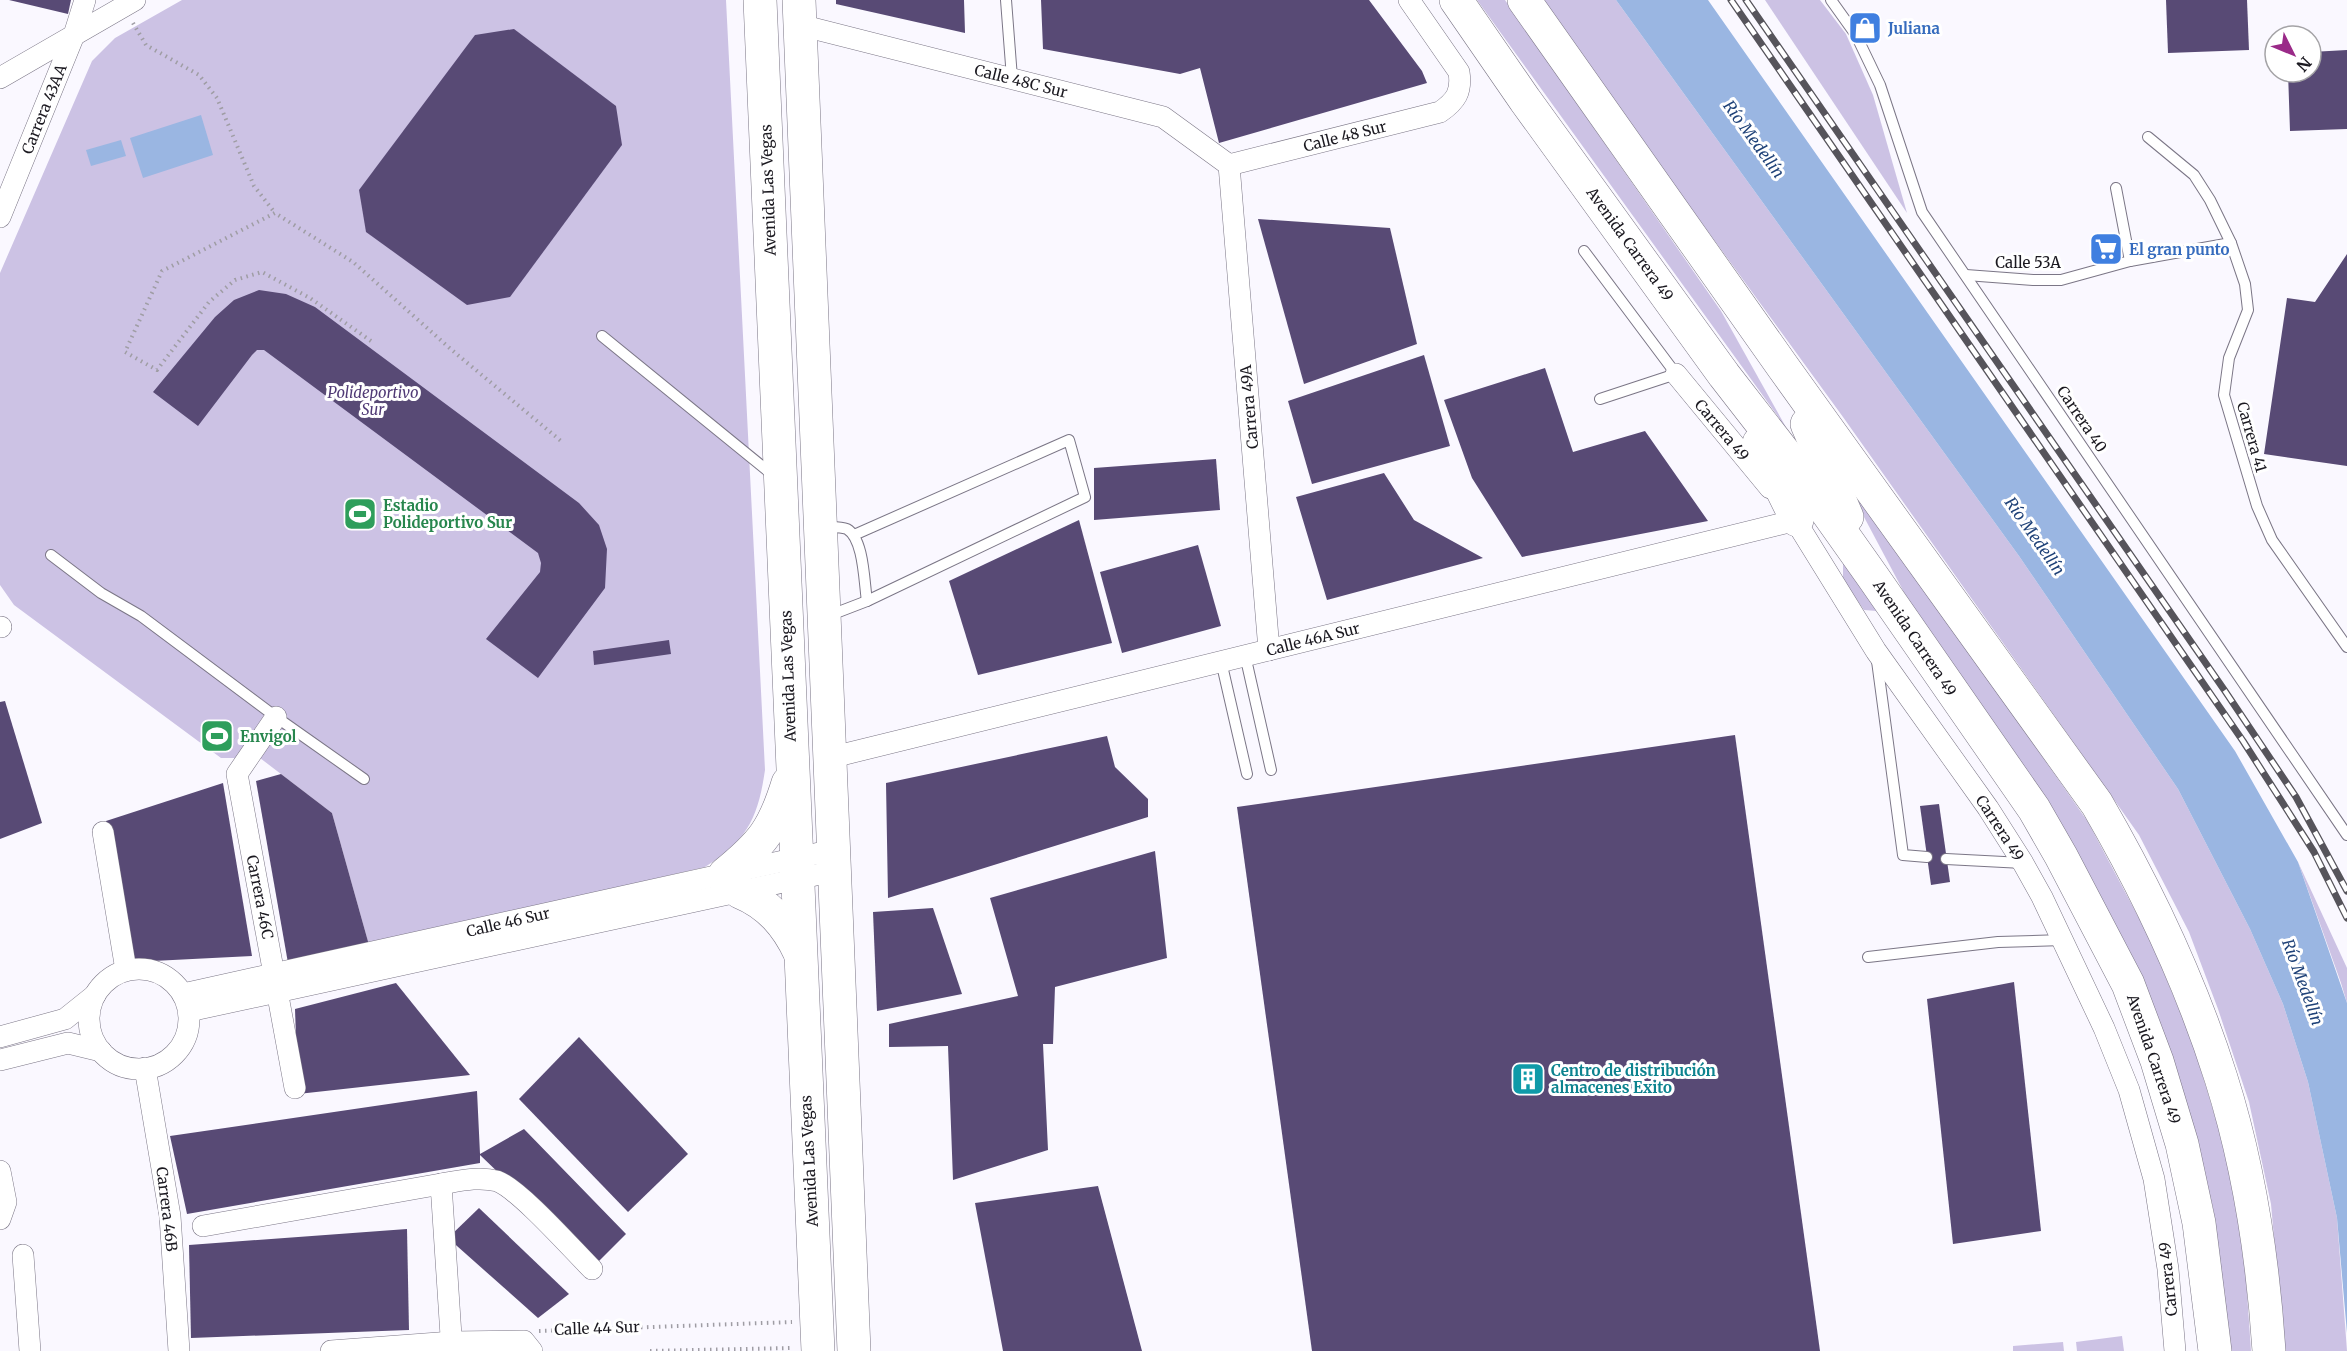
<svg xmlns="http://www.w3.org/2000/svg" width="2347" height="1351" viewBox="0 0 2347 1351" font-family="Merriweather,serif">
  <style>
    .green { fill: #ccc2e4 }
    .water { fill: #9ab6e2 }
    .building { fill: #584a75 }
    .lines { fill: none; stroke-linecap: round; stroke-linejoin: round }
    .service-casing { stroke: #7b7686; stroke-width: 12 }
    .minor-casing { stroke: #7b7686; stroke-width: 22 }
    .primary-casing { stroke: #7b7686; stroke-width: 34 }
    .trunk-casing { stroke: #7b7686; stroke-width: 34 }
    .path { stroke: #9f9da4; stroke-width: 4; stroke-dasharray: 1.5 4.5; stroke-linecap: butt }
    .service { stroke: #fff; stroke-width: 10 }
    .minor { stroke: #fff; stroke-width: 21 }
    .primary { stroke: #fff; stroke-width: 33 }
    .trunk { stroke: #fff; stroke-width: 33 }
    .rail-casing { stroke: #56545b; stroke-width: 7 }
    .rail { stroke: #fff; stroke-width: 4.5; stroke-dasharray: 14; stroke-linecap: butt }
    .labels { text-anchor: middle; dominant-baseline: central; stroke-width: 6; stroke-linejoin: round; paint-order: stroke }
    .shop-label { font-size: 15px; font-weight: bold; fill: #366cbe; stroke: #fff; text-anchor: start }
    .street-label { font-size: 15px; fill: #1b1920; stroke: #fff }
    .park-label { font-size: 15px; font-style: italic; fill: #503a76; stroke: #fff }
    .leisure-label { font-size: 15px; font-weight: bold; fill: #27864d; stroke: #fff; text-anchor: start }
    .culture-label { font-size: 15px; font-weight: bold; fill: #0d838f; stroke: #fff; text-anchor: start }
    .water-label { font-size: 16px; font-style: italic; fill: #1f4278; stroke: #fff }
  </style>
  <rect width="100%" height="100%" fill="#faf8ff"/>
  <g class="green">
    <path d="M 182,0 L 726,0 L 765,770 C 758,818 747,841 705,867 L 369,945 L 332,813 L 260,758 L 221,758 L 14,605 L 0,585 L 0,273 L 92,61 L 115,38 Z"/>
    <polygon points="1477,0 1505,0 1721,311 1787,429"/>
    <polygon points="1543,0 1616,0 2019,556 2178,789 2250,929 2283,1004 2308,1082 2337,1218 2347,1351 2284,1351 2271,1204 2249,1102 2218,1009 2189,932 2139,835 1843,417 1613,101"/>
    <polygon points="1765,0 1820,0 1846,34 1873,95 1907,213"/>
    <polygon points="1830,453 2088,822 2150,939 2192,1041 2224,1146 2244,1249 2251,1351 2229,1351 2213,1208 2178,1076 1915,613"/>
    <polygon points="1843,559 1877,611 1864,610 1843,580"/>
    <polygon points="2298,862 2347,968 2347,1003 2341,983"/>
    <polygon points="2122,1336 2124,1351 2077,1351 2076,1342"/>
    <polygon points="2063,1342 2064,1351 2013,1351 2013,1346"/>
  </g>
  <g class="water">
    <polygon points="1616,0 1708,0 2235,751 2298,862 2347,1003 2347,1333 2337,1218 2308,1082 2283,1004 2250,929 2178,789 2019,556"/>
    <polygon points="201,115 213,155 143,178 130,138"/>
    <polygon points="121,140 126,156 91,166 86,150"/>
  </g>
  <g class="building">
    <polygon points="9,0 71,0 68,14"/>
    <polygon points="836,0 964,0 965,33 836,4"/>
    <polygon points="1041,0 1369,0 1422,71 1427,83 1219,143 1200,68 1180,74 1043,49"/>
    <polygon points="2166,0 2247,0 2249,50 2168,53"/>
    <polygon points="514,29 616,106 622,145 510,297 467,305 366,232 359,190 475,35"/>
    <polygon points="2347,50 2347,129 2290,131 2288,72 2311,72 2311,52"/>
    <polygon points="1258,219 1390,228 1417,344 1304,384"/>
    <polygon points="2347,254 2347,466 2264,454 2287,298 2315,302"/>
    <polygon points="259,290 286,294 315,307 579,503 599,525 607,549 605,588 538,678 486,639 540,572 541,563 538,553 480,510 264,350 257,350 252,355 198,426 153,392 215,317 234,300"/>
    <polygon points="1424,355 1450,446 1312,484 1288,401"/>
    <polygon points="1545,368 1573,452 1645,431 1708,521 1522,557 1472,478 1444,400"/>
    <polygon points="1216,459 1220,510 1094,520 1094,468"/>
    <polygon points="1384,473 1414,520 1483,558 1327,600 1296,497"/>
    <polygon points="1079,520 1112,643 978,675 949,581"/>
    <polygon points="1198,545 1221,626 1122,653 1100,572"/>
    <polygon points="669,640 671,654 594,665 593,651"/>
    <polygon points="5,701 42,823 0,839 0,702"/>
    <polygon points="1735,735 1820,1351 1312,1351 1237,807"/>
    <polygon points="1107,736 1115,767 1148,799 1148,817 888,898 886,783"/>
    <polygon points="281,774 332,813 369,945 288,963 256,781"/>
    <polygon points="223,783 252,956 133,962 106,821"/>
    <polygon points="1939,804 1950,882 1931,885 1920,806"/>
    <polygon points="1155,851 1167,958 1055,987 1053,1044 1043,1044 1048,1150 953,1180 948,1046 889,1047 889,1024 1018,996 990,898"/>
    <polygon points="933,908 962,994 877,1011 873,912"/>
    <polygon points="2014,982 2041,1231 1953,1244 1927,999"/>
    <polygon points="396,983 470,1075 298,1094 295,1009"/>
    <polygon points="579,1037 688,1154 628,1212 519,1099"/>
    <polygon points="477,1091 480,1154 524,1129 626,1234 595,1265 480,1155 480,1163 187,1214 170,1136"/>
    <polygon points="1098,1186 1142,1351 1003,1351 975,1203"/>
    <polygon points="479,1208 569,1294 538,1318 448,1238"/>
    <polygon points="407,1229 409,1330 191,1338 189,1245"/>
  </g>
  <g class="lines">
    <defs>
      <g id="service">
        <polyline points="1006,0 1012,78"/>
        <polyline points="1831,0 1856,35 1880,85 1922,212 2347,835"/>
        <polyline points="2148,137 2194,175 2210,200 2231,243 2245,284 2248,310 2229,358 2224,395 2257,506 2272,540 2347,647"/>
        <polyline points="2116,188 2130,261"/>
        <polyline points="1584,251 1676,374 1600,399"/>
        <polyline points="1966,275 2033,280 2061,280 2130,261 2231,243"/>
        <polyline points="602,336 774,476"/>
        <path d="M 823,527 C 831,527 840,526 847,529 C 864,539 864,582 867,601 L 1085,497 L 1069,440 L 854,535"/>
        <polyline points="51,555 101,593 141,616 276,717 364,779"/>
        <polyline points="828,616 867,601"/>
        <polyline points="1245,655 1271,770"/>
        <polyline points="1221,661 1247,774"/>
        <polyline points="1877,661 1903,855 1927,857"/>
        <polyline points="1946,859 2023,863"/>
        <polyline points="1868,957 1998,942 2063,940"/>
      </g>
      <g id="minor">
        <polyline points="800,25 1163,117 1229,165"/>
        <polyline points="0,78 135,0"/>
        <polyline points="1229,165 1269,650"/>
        <path d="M 1229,165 L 1440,112 C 1456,101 1462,92 1459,72 L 1409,0"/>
        <polyline points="0,217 74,35 85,0"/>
        <polyline points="1676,374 1770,488"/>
        <polyline points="1790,512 1876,651 1988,808 2023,863 2042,897 2104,1028 2129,1090 2154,1179 2168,1269 2175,1351"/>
        <polyline points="0,627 1,627"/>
        <polyline points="276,717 237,774 295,1088"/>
        <polyline points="829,758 1797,520"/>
        <polyline points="103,832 126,970"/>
        <circle cx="139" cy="1019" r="50"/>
        <polyline points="183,994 833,850"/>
        <polyline points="189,1011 834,871"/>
        <polyline points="0,1037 65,1019 95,995"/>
        <polyline points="0,1060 68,1043 101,1051"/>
        <polyline points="145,1068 170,1216 179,1351"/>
        <polyline points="0,1171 6,1202 0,1219"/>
        <path d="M 441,1184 C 459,1181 479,1176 497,1181 C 519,1189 572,1249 592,1269"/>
        <polyline points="203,1226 441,1184 452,1351"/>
        <polyline points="23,1255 30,1351"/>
        <polyline points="331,1351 452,1342 524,1341 532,1351"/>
      </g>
      <g id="primary">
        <polyline points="760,0 818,1351"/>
        <polyline points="799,0 854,1351"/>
        <path d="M 725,874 C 762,844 774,829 788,783"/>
        <path d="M 740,892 C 769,904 787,925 800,953"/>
      </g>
      <g id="trunk">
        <polyline points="1456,0 1525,100 1724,375 1790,460 1873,577 2034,809 2061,856 2128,984 2157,1061 2182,1144 2199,1223 2215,1351"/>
        <path d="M 1524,0 L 1783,367 L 2097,804 C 2147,890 2191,983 2221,1078 C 2249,1166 2263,1259 2269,1351"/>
        <polyline points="1807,424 1847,517"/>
        <polyline points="1759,443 1797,520"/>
      </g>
    </defs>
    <use href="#service" class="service-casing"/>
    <use href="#minor" class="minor-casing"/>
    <use href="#primary" class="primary-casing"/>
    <use href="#trunk" class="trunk-casing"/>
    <g class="path">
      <polyline points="133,23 146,45 199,75 217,98 254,186 275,213"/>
      <polyline points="371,341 310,298 262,272 235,280 209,302 157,370 125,352 162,271 275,213 353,262 453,351 561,441"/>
      <polyline points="539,1331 792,1322"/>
      <polyline points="650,1351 793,1348"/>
    </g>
    <use href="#service" class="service"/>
    <use href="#minor" class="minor"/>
    <use href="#primary" class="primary"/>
    <use href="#trunk" class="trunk"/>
    <defs>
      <g id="rail">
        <polyline points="1731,0 2243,741 2314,852 2347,918"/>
        <polyline points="1746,0 2225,691 2296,797 2347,891"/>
      </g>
    </defs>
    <use href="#rail" class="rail-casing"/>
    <use href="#rail" class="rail"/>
  </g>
  <defs>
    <symbol id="shop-square" viewBox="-11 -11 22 22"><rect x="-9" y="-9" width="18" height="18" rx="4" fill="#3f7fe0" stroke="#fff"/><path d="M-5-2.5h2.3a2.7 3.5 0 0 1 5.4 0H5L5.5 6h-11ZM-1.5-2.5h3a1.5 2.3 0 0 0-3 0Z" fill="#fff"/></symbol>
    <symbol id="supermarket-square" viewBox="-11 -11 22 22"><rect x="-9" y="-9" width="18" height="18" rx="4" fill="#3f7fe0" stroke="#fff"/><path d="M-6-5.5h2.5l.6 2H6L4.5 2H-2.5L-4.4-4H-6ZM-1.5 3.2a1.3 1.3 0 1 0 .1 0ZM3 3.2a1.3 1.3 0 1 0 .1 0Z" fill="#fff"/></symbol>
    <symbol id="stadium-square" viewBox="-11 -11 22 22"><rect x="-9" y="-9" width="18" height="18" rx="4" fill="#2e9e5b" stroke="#fff"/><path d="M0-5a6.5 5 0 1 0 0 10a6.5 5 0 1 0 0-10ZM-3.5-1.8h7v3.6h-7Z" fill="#fff"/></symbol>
    <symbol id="building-square" viewBox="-11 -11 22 22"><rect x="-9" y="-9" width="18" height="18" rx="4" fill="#0f9aa8" stroke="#fff"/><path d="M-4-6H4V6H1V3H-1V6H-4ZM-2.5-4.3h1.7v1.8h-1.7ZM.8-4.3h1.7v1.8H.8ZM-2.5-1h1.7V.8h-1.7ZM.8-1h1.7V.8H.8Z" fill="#fff"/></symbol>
  </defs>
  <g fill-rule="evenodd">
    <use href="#shop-square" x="1846" y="9" width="38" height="38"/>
    <use href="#supermarket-square" x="2087" y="230" width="38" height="38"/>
    <use href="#stadium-square" x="341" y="495" width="38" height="38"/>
    <use href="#stadium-square" x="198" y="717" width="38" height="38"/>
    <use href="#building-square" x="1509" y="1060" width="38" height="38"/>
  </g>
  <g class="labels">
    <g class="shop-label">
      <text x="1888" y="28">Juliana</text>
      <text x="2129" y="249">El gran punto</text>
    </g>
    <g class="street-label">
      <text transform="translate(1021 81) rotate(14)">Calle 48C Sur</text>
      <text transform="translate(44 109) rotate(-68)">Carrera 43AA</text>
      <text transform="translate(1345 136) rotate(-14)">Calle 48 Sur</text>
      <text transform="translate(768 190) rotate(-92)">Avenida Las Vegas</text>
      <text transform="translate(1630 244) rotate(54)">Avenida Carrera 49</text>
      <text x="2028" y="262">Calle 53A</text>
      <text transform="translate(1249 407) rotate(-95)">Carrera 49A</text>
      <text transform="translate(2082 419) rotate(56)">Carrera 40</text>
      <text transform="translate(1722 430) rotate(50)">Carrera 49</text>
      <text transform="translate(2252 437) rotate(74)">Carrera 41</text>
      <text transform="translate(1915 638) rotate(56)">Avenida Carrera 49</text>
      <text transform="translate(1313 639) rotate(-14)">Calle 46A Sur</text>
      <text transform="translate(788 676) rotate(-92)">Avenida Las Vegas</text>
      <text transform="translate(2000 828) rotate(57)">Carrera 49</text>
      <text transform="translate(260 897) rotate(79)">Carrera 46C</text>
      <text transform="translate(508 922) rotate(-13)">Calle 46 Sur</text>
      <text transform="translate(2154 1059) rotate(71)">Avenida Carrera 49</text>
      <text transform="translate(809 1161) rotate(-93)">Avenida Las Vegas</text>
      <text transform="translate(167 1209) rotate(83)">Carrera 46B</text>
      <text transform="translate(2168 1279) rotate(-96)">Carrera 49</text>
      <text transform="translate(597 1328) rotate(-2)">Calle 44 Sur</text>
    </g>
    <g class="park-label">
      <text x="373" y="392">Polideportivo<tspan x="373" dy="17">Sur</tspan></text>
    </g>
    <g class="leisure-label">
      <text x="383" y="505">Estadio<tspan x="383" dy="17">Polideportivo Sur</tspan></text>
      <text x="240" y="736">Envigol</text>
    </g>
    <g class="culture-label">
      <text x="1551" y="1070">Centro de distribución<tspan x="1551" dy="17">almacenes Exito</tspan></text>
    </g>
    <g class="water-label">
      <text transform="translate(1754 139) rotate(54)">Río Medellín</text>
      <text transform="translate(2035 536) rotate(55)">Río Medellín</text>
      <text transform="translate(2303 982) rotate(70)">Río Medellín</text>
    </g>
  </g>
  <g transform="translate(2293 54) rotate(133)"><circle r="28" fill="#ffffff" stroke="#a4a3a6" stroke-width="1.5"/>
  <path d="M0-4.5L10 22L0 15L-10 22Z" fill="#9a2a88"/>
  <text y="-9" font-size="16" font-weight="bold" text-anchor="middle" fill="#1b1920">N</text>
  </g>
</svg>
